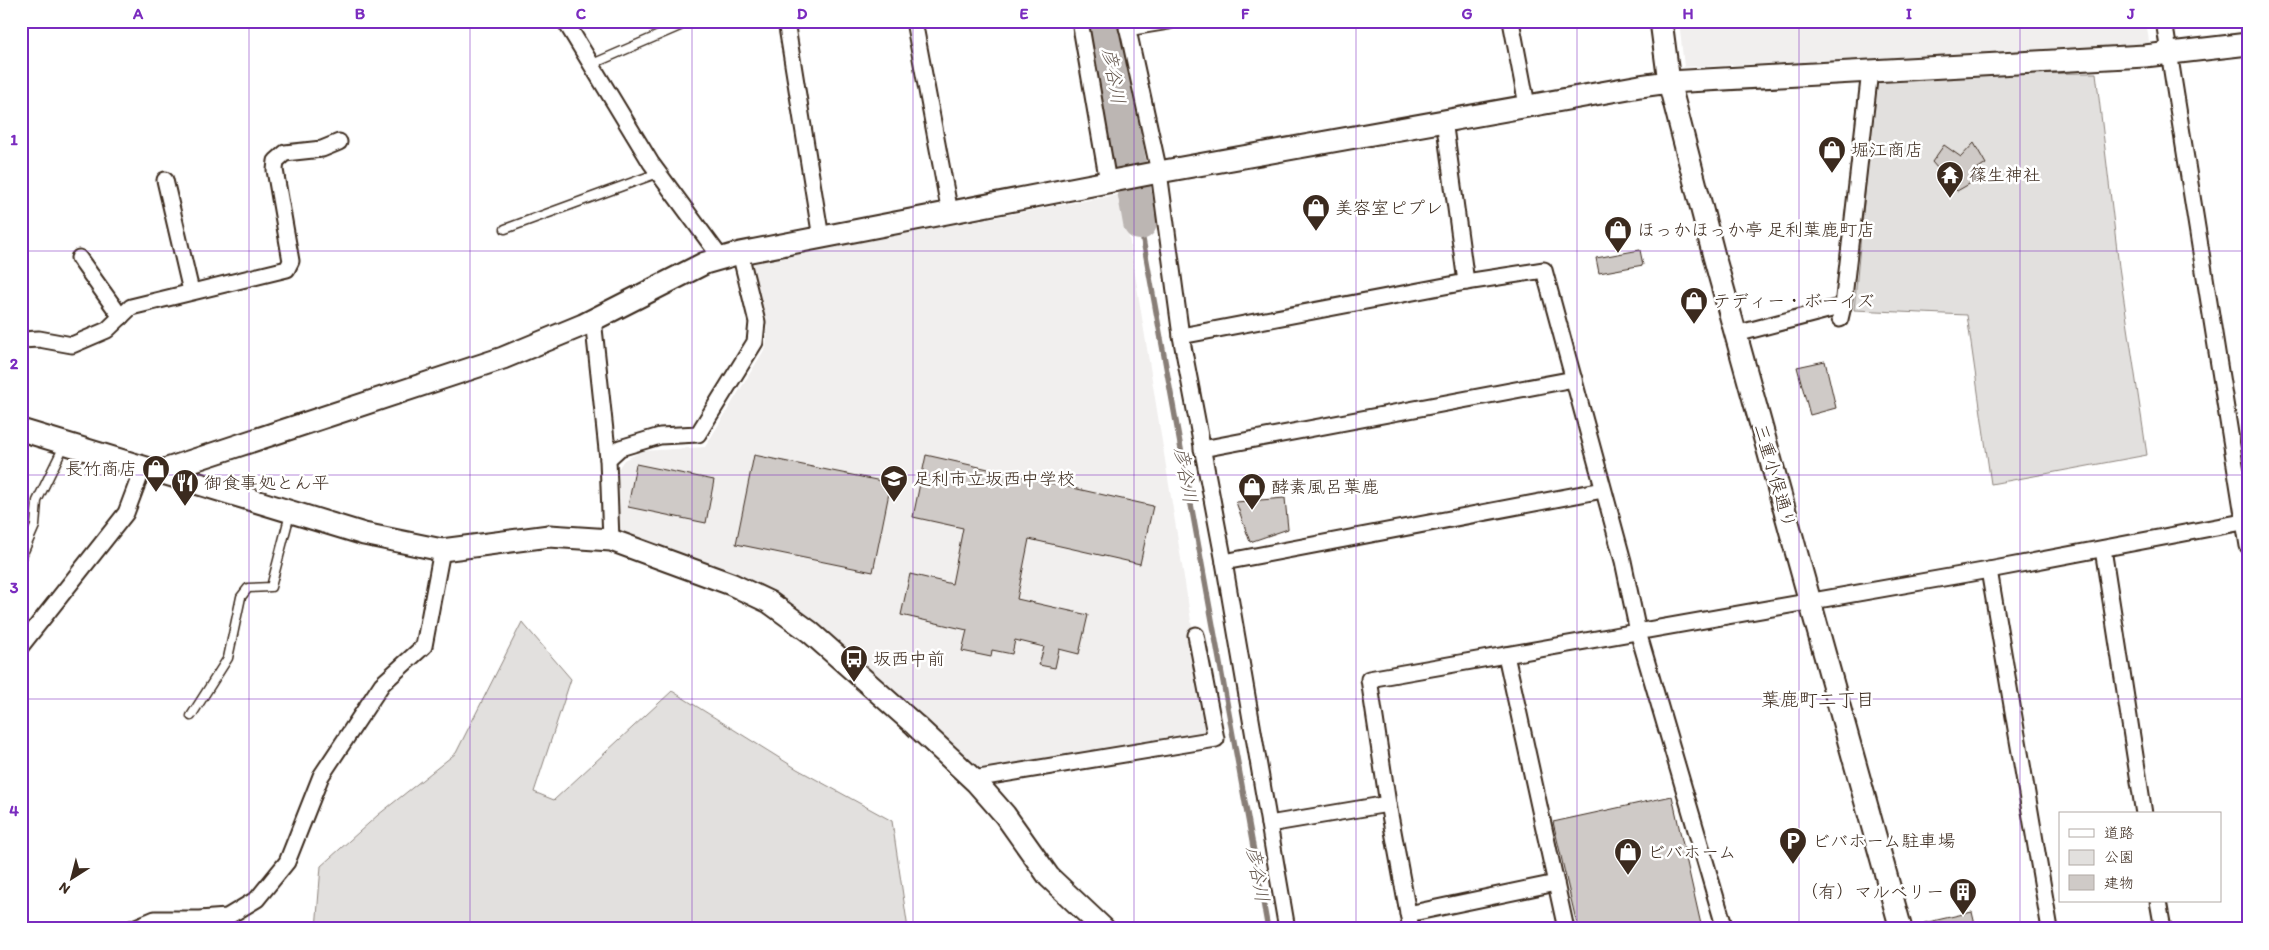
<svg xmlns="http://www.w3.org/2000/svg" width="2269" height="950" viewBox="0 0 2269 950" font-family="Itim,'Klee One',sans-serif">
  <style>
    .built { fill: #f1efee }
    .green { fill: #e2e0de; stroke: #8e857e }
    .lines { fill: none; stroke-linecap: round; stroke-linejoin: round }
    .stream { stroke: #887e77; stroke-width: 5.5 }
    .river { stroke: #bcb6b3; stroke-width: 34 }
    .building { fill: #cfcac7; stroke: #3b2a1e }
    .lane-casing { stroke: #3b2a1e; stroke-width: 11 }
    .street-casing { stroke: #3b2a1e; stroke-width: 19 }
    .secondary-casing { stroke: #3b2a1e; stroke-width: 25 }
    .lane { stroke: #fff; stroke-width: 8 }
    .street { stroke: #fff; stroke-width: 15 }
    .secondary { stroke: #fff; stroke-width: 21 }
    .grid { fill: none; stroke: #7b2cbf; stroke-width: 1; stroke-opacity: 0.55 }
    .labels { text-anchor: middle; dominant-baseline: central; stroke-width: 5; stroke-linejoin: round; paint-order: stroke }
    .poi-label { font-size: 18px; fill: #3b2a1e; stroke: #fff; text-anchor: start }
    .street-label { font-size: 18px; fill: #3b2a1e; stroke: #fff }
    .water-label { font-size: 19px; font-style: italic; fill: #685b52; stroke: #fff }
    .neighbourhood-label { font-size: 19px; fill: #3b2a1e; stroke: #fff }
    .neatline { fill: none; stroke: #7b2cbf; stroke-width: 2 }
    .grid-label { font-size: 16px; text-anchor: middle; font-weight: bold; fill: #7b2cbf }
  </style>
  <rect width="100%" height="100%" fill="#fff"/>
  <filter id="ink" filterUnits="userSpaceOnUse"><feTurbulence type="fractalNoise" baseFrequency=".02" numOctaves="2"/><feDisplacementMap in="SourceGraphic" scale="10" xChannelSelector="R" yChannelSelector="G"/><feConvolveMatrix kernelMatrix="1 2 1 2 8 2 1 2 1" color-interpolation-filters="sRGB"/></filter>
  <g filter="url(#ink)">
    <g class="built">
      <polygon points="1679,21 2146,21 2150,48 1684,67"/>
      <polygon points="1122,194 1209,732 980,770 833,637 767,591 617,534 616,472 624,460 643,451 705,447 766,347 767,327 752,262"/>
    </g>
    <g class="green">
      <polygon points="2096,73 2119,267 2147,455 1991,484 1967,315 1854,310 1876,75"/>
      <polygon points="522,622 571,679 534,792 554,800 672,691 797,769 892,821 908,929 316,929 321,866 378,815 456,753"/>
    </g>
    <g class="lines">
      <polyline class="stream" points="1140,223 1268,929"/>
      <polyline class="river" points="1104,21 1140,223"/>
    </g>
    <g class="building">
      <polygon points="1974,143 1986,164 1972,173 1971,183 1957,191 1932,162 1944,145 1961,157"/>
      <polygon points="1640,250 1643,265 1599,273 1596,258"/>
      <polygon points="1825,361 1836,408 1810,415 1797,367"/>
      <polygon points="754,455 891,483 873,572 736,544"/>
      <polygon points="926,455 1153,506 1140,564 1029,539 1017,599 1088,615 1079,654 1059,649 1055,668 1039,665 1044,647 1015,640 1012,654 992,650 991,657 962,651 967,630 901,615 910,574 952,584 963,528 913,517"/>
      <polygon points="636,464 714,480 706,523 628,507"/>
      <polygon points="1285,498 1288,529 1250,542 1236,502"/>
      <polygon points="1672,796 1702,929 1578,929 1553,822"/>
      <polygon points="1972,912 1976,929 1924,929 1924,923"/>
    </g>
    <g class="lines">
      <defs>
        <g id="lane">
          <polyline points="590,65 680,26"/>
          <polyline points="505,229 658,173"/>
          <polyline points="21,558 35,526 37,501 65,444"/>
          <polyline points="191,716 228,658 241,597 248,588 271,587 290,514"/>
        </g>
        <g id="street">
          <polyline points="565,21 651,163 721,258"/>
          <polyline points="786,21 821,238"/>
          <polyline points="914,21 950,213"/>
          <polyline points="1080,21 1108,182"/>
          <polyline points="1126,21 1159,172 1181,336 1224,562 1287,929"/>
          <polyline points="1511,21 1527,105"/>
          <polyline points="2164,21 2248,546"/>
          <polyline points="1127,28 1169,21"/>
          <polyline points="1444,120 1466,282"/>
          <polyline points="165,180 191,291"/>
          <polyline points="79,258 121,317"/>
          <polyline points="593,319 608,459"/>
          <polyline points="1840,319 1843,306 1870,71"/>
          <polyline points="1736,334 1843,306"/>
          <polyline points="1181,336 1466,282 1544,270 1623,561 1638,632 1725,929"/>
          <polyline points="21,340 39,339 72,345 107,330 131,307 287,269 291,261 275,170 276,161 285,153 322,149 339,142"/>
          <polyline points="1202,449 1574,379"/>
          <polyline points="611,540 608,459 620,448 660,436 698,434 755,342 757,322 740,253"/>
          <polyline points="2103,549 2144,814"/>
          <polyline points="1224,562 1603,490"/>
          <polyline points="1989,570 2050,929"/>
          <polyline points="21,646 126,513 143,468"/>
          <polyline points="1506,655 1566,929"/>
          <polyline points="973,779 1216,739 1196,635"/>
          <polyline points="1269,824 1388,804"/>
          <polyline points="2158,901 2163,929"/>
          <polyline points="1408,914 1556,883"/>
          <polyline points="131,929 155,919 199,919 227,917 257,899 287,862 321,776 382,684 424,646 442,550"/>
          <polyline points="1411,929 1388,804 1369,679 1989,570 2248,521"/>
        </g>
        <g id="secondary">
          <polyline points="1661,21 1669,82 1714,256 1901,929"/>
          <polyline points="21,430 364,534 442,550 549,536 611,540 731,584 769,602 810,632 915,725 976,782 1005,815 1049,877 1104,929"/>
          <polyline points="158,472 503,358 583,325 705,263 740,253 1159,172 1640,86 1669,82 2145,56 2248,44"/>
        </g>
      </defs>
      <use href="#lane" class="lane-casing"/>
      <use href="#street" class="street-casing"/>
      <use href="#secondary" class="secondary-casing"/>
      <use href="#lane" class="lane"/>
      <use href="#street" class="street"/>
      <use href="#secondary" class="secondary"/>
    </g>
  </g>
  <path class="grid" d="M 249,21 L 249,929M 470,21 L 470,929M 692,21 L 692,929M 913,21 L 913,929M 1134,21 L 1134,929M 1356,21 L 1356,929M 1577,21 L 1577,929M 1799,21 L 1799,929M 2020,21 L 2020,929M 21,251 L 2248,251M 21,475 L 2248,475M 21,699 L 2248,699"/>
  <defs>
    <symbol id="shop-pin" viewBox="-11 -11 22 30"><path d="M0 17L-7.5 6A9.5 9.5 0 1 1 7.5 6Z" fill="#3b2a1e" stroke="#fff"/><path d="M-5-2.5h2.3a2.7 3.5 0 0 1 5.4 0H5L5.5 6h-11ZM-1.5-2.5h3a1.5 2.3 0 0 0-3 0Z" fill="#fff"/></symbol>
    <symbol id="temple-pin" viewBox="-11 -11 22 30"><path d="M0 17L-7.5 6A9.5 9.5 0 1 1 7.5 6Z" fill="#3b2a1e" stroke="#fff"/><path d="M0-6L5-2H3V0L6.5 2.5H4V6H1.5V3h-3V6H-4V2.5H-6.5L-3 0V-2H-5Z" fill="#fff"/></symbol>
    <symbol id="school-pin" viewBox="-11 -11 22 30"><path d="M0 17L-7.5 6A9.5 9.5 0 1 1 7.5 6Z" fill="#3b2a1e" stroke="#fff"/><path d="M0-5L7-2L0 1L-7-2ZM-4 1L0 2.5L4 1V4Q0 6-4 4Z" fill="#fff"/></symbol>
    <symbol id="restaurant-pin" viewBox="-11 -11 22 30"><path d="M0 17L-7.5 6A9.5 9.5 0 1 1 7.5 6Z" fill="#3b2a1e" stroke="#fff"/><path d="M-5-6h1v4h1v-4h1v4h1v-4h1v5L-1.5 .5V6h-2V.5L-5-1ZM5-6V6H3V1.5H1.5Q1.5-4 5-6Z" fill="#fff"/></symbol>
    <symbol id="bus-pin" viewBox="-11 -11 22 30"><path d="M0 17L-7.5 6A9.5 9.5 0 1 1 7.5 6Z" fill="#3b2a1e" stroke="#fff"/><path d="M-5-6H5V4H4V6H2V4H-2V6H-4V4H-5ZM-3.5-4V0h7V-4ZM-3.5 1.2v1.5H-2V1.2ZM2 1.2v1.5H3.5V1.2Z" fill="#fff"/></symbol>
    <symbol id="parking-pin" viewBox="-11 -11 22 30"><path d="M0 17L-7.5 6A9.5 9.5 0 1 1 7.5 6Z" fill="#3b2a1e" stroke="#fff"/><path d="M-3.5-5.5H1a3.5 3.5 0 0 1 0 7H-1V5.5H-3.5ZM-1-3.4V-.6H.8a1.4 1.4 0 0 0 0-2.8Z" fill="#fff"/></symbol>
    <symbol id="building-pin" viewBox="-11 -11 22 30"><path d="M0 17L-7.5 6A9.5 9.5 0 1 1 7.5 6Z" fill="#3b2a1e" stroke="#fff"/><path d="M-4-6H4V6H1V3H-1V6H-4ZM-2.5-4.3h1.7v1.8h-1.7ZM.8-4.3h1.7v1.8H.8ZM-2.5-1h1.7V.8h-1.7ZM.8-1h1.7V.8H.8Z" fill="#fff"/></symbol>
  </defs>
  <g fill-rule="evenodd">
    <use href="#shop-pin" x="1816" y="134" width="32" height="43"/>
    <use href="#temple-pin" x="1934" y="159" width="32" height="43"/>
    <use href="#shop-pin" x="1300" y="192" width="32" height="43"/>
    <use href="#shop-pin" x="1602" y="214" width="32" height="43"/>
    <use href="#shop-pin" x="1678" y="285" width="32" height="43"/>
    <use href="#shop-pin" x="140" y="453" width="32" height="43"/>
    <use href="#school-pin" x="878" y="463" width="32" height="43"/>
    <use href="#restaurant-pin" x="169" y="467" width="32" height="43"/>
    <use href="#shop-pin" x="1236" y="471" width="32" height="43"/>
    <use href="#bus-pin" x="838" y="643" width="32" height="43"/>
    <use href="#parking-pin" x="1777" y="825" width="32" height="43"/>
    <use href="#shop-pin" x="1612" y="836" width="32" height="43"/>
    <use href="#building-pin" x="1947" y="876" width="32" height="43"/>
  </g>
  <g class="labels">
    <g class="poi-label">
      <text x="1851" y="150">堀江商店</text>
      <text x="1969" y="175">篠生神社</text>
      <text x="1335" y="208">美容室ピプレ</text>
      <text x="1637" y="230">ほっかほっか亭 足利葉鹿町店</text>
      <text x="1713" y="301">テディー・ボーイズ</text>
      <text x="137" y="469" text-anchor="end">長竹商店</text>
      <text x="913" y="479">足利市立坂西中学校</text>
      <text x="204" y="483">御食事処とん平</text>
      <text x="1271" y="487">酵素風呂葉鹿</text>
      <text x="873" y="659">坂西中前</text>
      <text x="1812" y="841">ビバホーム駐車場</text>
      <text x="1647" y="852">ビバホーム</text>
      <text x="1944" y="892" text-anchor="end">（有）マルベリー</text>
    </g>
    <g class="street-label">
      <text transform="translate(1775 476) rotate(74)">三重小俣通り</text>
    </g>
    <g class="water-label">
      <text transform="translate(1114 76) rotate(80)">彦谷川</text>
      <text transform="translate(1186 475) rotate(80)">彦谷川</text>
      <text transform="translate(1258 874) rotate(80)">彦谷川</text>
    </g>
    <g class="neighbourhood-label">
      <text x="1818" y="699">葉鹿町二丁目</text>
    </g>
  </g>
  <rect width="2269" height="950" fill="none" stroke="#fff" stroke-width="55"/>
  <rect x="2059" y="812" width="162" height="90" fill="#ffffff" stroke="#b1aaa5"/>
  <rect x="2069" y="829" width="25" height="8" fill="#ffffff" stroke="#b1aaa5"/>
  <text x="2104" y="838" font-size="15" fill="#3b2a1e">道路</text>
  <rect x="2069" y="850" width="25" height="15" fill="#e2e0de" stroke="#b1aaa5"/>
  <text x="2104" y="862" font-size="15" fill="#3b2a1e">公園</text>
  <rect x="2069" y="875" width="25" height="15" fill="#cfcac7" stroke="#b1aaa5"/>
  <text x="2104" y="888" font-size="15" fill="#3b2a1e">建物</text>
  <g transform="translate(72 878) rotate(216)" stroke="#ffffff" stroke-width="4" paint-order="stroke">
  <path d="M0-4L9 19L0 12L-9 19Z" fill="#3b2a1e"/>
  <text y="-8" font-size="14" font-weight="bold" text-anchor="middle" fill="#3b2a1e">N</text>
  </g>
  <rect x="28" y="28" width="2214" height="894" class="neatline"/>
  <g class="grid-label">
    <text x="138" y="19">A</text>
    <text x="360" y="19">B</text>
    <text x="581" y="19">C</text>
    <text x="802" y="19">D</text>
    <text x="1024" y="19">E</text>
    <text x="1245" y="19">F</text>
    <text x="1467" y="19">G</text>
    <text x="1688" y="19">H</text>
    <text x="1909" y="19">I</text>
    <text x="2131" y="19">J</text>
    <text x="14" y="145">1</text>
    <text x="14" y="369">2</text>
    <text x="14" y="593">3</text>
    <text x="14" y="816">4</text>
  </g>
</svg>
